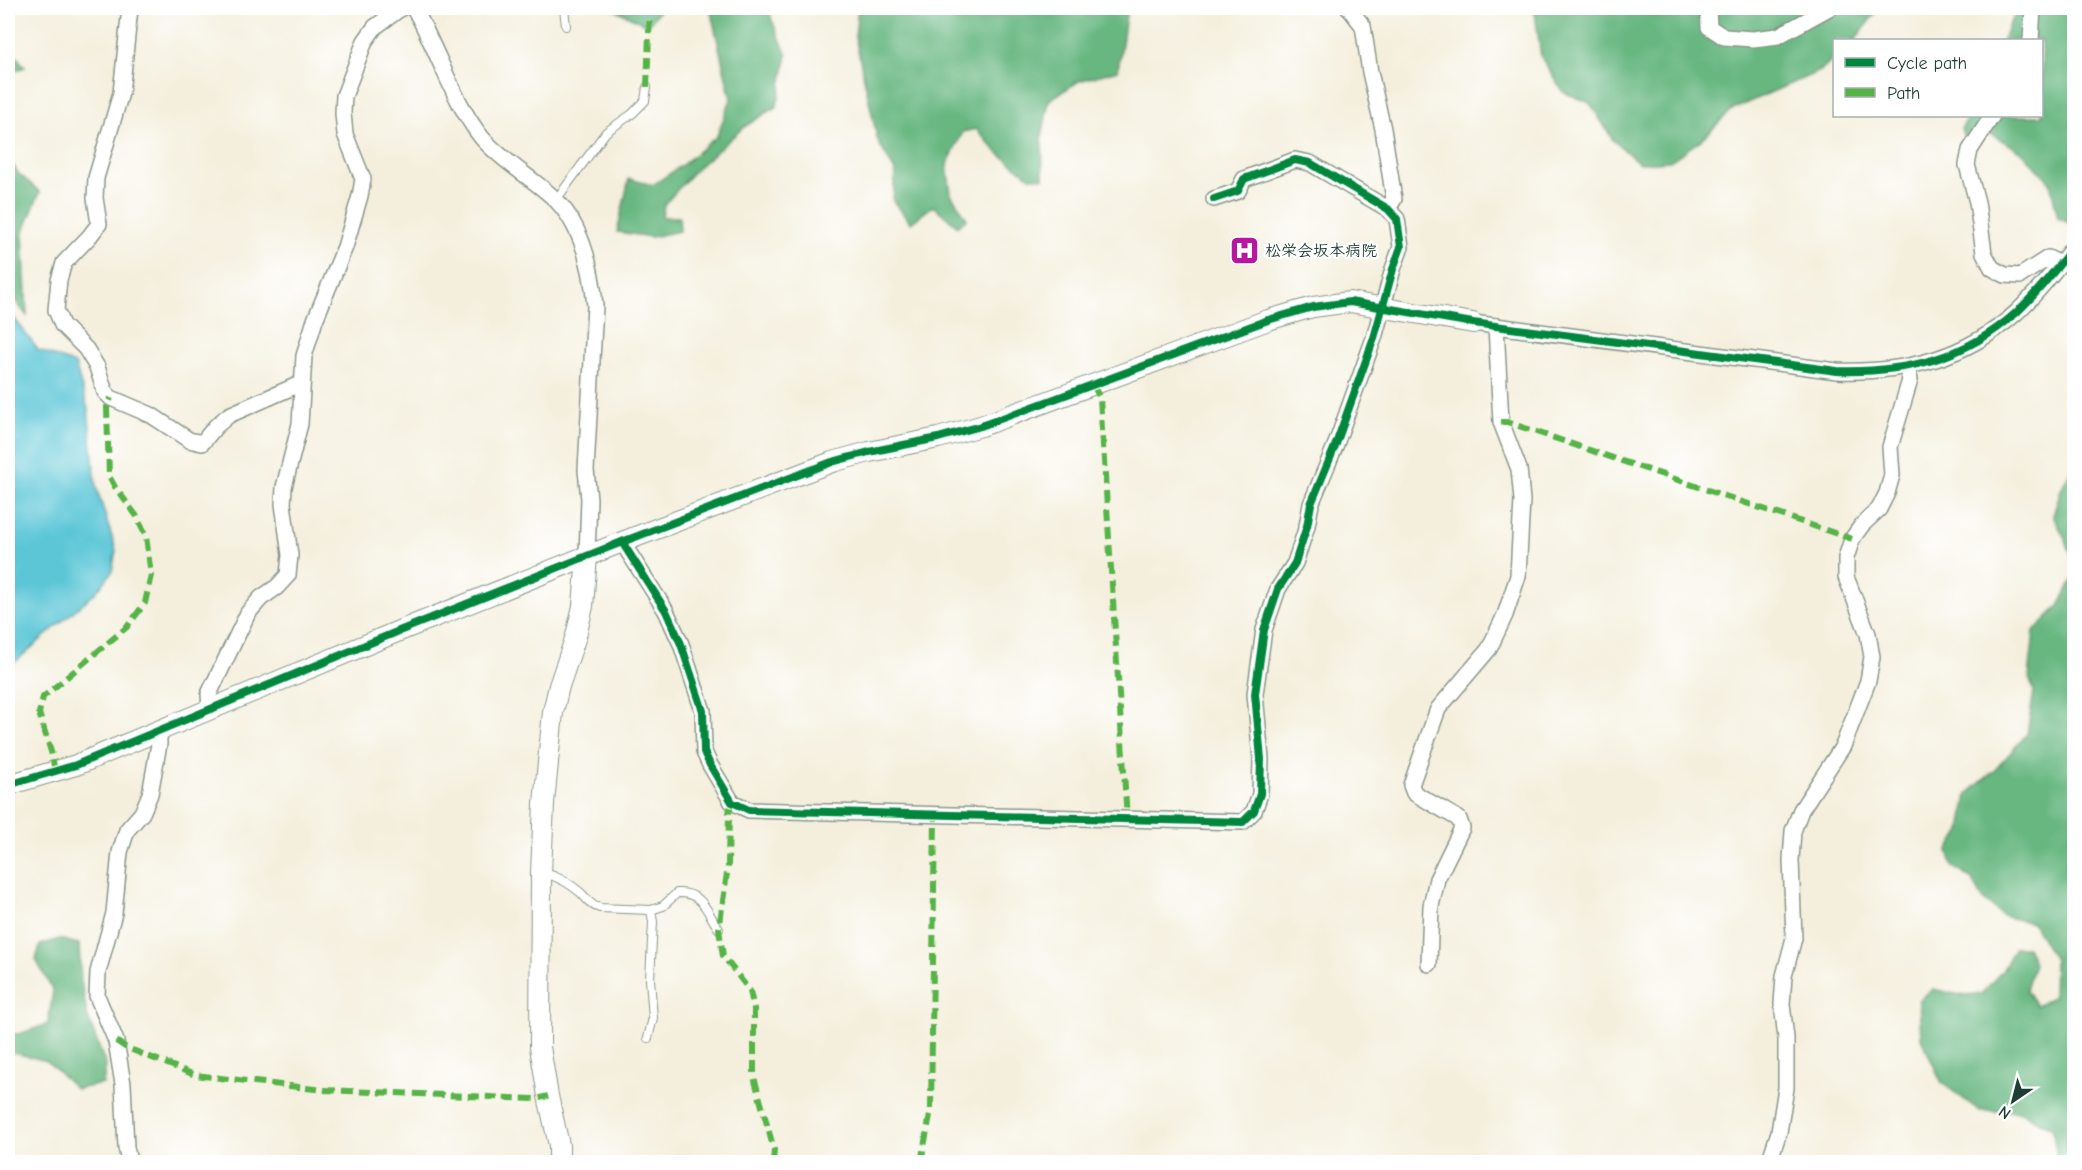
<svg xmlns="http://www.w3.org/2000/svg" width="2082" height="1170" viewBox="0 0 2082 1170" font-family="'Comic Neue','Klee One',sans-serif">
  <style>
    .forest { fill: #68b781; stroke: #447a5a; stroke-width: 1.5 }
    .water { fill: #5cc6d7; stroke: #3e8286; stroke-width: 1.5 }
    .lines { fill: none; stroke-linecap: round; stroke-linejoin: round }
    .service-casing { stroke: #8a9688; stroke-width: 10 }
    .minor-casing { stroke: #8a9688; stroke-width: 18 }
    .tertiary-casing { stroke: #8a9688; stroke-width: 22 }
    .service { stroke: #fff; stroke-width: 8 }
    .minor { stroke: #fff; stroke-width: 15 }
    .tertiary { stroke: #fff; stroke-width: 20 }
    .quiet { stroke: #55b346; stroke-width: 6; stroke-dasharray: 12 6; stroke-linecap: butt }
    .cycleway-casing { stroke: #fff; stroke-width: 11 }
    .cycleway { stroke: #00873e; stroke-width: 8 }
    .labels { text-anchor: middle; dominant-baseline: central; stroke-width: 4.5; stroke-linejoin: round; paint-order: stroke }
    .poi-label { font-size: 16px; font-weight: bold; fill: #1f3d34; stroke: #fff; text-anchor: start }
  </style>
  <rect width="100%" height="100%" fill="#fff"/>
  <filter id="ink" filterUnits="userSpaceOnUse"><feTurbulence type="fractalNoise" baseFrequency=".0167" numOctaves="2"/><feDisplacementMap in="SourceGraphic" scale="12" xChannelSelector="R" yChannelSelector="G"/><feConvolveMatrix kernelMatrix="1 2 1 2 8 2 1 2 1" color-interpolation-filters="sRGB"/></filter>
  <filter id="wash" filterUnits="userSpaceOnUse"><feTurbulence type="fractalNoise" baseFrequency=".008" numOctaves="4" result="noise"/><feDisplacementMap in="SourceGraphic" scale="24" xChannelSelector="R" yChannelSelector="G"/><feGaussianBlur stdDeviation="1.35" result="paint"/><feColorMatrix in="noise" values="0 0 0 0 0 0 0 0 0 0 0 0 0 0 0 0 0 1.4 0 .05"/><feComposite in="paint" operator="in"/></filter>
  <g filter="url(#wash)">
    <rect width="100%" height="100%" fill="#f4efdd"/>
    <g class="forest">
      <polygon points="611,8 661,8 648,25"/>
      <polygon points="710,8 770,8 771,18 787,55 777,106 744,127 694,171 664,205 662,217 679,217 680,231 651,237 617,232 629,179 653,185 682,165 717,136 731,99"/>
      <polygon points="858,8 1131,8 1126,16 1118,70 1079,81 1049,100 1042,137 1043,178 1030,177 998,153 976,129 963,132 947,165 951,194 967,219 958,226 933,206 911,223 893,201 895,171 878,142 855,37"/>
      <polygon points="1530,8 1879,8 1855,40 1834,40 1834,58 1820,71 1733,109 1701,140 1670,161 1639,163 1613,140 1590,103 1563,92 1541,57 1535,13"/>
      <polygon points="2026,8 2074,8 2074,221 2071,224 2058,218 2050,182 2021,151 1991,134 1975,132 1965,140 1961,129 1969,116 2042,116 2042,40 2002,40 2012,19"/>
      <polygon points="8,46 25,67 8,73"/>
      <polygon points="8,158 18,173 40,192 23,233 27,316 10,294 8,261"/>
      <polygon points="2074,464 2074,564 2066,540 2053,516 2061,489"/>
      <polygon points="2074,576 2074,1162 2058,1162 2052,1128 2019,1111 1980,1111 1942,1083 1921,1038 1919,1000 1933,989 1960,995 1981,994 2002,971 2015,947 2027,947 2034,963 2026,990 2036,1006 2053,997 2054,960 2033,923 2003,916 1983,899 1971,878 1953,867 1948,851 1961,831 1967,794 1994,771 2027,734 2034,691 2029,678 2034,631 2059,606"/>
      <polygon points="59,939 79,944 81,981 87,1015 106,1066 103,1084 76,1089 47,1061 10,1052 8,1054 8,1033 19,1034 48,1024 53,991 36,960 40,945"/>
    </g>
    <polygon class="water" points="8,310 38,350 75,364 88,409 96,486 116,550 112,572 97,591 8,668"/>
  </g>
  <g filter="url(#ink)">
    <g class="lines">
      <defs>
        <g id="service">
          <polyline points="564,8 566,26"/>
          <polyline points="556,200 606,132 632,114 645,101 647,87"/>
          <path d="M 542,873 C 558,876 569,883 581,893 C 588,900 591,906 600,908 L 651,910 L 663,906 L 677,893 C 704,892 706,912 719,929"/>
          <polyline points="648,1038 653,1018 650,979 653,922 651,910"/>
        </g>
        <g id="minor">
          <polyline points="130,8 121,93 96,178 95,198 99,224 89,237 64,263 59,280 56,310 62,325 86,349 97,367 105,392 111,398 151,415 189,440 202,443 216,426 229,415 302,383"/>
          <path d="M 413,8 C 420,17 425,29 430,40 C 445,71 460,111 482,138 C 503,162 533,178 556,200 C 583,228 592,269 595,306 L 586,470 L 589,499 L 587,556"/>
          <polyline points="1349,8 1363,26 1370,72 1383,129 1394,199 1388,209"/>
          <polyline points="1708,8 1709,27 1724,37 1753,39 1778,36 1829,8"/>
          <polyline points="2031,40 2033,8"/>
          <polyline points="1992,116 1970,150 1967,165 1977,202 1984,253 1992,268 2005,275 2020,276 2048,258 2060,264"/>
          <path d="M 1473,323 L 1837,371 C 1905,373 1965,359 2017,312 C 2038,292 2056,269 2074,246"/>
          <polyline points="622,542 666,611 681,644 703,711 704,752 710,765 732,802 749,810 1243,822 1254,811 1260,794 1261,759 1255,694 1264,630 1278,589 1295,563 1307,526 1311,504 1336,444 1374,338 1393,269 1401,247 1397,219 1388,209 1310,163 1295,160 1244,179 1238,191 1214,199"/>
          <polyline points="210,708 209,694 248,613 261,598 277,587 288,575 290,555 283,504 284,487 300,424 304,356 315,320 345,247 360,196 363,179 345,134 343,113 344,96 365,41 375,27 401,8"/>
          <polyline points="1429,964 1431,906 1437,879 1462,828 1459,819 1414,793 1411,785 1438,709 1489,649 1505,615 1518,576 1522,500 1519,469 1501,422 1496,326"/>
          <polyline points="129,1162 126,1147 123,1084 116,1041 97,996 98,972 114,913 120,852 127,830 142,813 150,794 159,744 159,732"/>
          <polyline points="1769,1162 1779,1132 1786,1088 1786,1038 1782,1004 1784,976 1794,938 1791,860 1793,831 1801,810 1843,746 1868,681 1872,657 1868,634 1846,577 1846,558 1852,539 1862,525 1879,509 1887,493 1892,475 1890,447 1910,380 1907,368"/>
        </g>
        <g id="tertiary">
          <polyline points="8,785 76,765 399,631 622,542 832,462 869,452 938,438 981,426 1268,320 1313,307 1350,302 1473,323"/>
          <polyline points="559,1162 559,1145 548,1096 540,1047 541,873 544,803 553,712 559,686 576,636 583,606 587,556"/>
        </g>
      </defs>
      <use href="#service" class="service-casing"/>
      <use href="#minor" class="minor-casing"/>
      <use href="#tertiary" class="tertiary-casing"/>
      <use href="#service" class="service"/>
      <use href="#minor" class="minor"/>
      <use href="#tertiary" class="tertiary"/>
      <g class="quiet">
        <polyline points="647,87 650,8"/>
        <polyline points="1093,385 1100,398 1127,819"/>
        <polyline points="1501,422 1507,422 1852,539"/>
        <polyline points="55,772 52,755 39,713 43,697 127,627 145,603 151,575 146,536 136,515 115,487 109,476 107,407 111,398"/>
        <polyline points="732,802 729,813 728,866 719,929 723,956 750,991 754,1009 754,1077 774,1150 773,1162"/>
        <polyline points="116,1041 125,1047 195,1075 324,1090 536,1099 548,1096"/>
        <polyline points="921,1162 931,1110 935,815"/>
      </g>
      <defs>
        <g id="cycleway">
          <polyline points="622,542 666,611 681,644 703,711 704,752 710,765 732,802 749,810 1243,822 1254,811 1260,794 1261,759 1255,694 1264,630 1278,589 1295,563 1307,526 1311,504 1336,444 1374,338 1393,269 1401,247 1397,219 1388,209 1310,163 1295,160 1244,179 1238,191 1214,199"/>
          <path d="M 8,785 L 76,765 L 399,631 L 622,542 L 832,462 L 869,452 L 938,438 L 981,426 L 1268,320 L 1313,307 L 1350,302 L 1473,323 L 1837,371 C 1905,373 1965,359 2017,312 C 2038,292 2056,269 2074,246"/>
        </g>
      </defs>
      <use href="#cycleway" class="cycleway-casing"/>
      <use href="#cycleway" class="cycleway"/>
    </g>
  </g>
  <defs>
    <symbol id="hospital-square" viewBox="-11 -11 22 22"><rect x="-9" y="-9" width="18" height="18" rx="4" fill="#b5179e" stroke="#fff"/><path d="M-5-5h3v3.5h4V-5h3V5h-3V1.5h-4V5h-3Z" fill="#fff"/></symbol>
  </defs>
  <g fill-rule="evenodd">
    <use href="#hospital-square" x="1228" y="234" width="33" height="33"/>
  </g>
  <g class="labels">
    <g class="poi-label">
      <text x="1265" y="251">松栄会坂本病院</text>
    </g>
  </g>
  <rect width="2082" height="1170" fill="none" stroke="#fff" stroke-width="30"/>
  <rect x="1833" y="39" width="210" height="78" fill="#ffffff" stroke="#a5b1ae" stroke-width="1.5"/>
  <rect x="1845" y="58" width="30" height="9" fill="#00873e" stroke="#a5b1ae" stroke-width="1.5"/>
  <text x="1887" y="69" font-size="18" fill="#1f3d34">Cycle path</text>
  <rect x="1845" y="88" width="30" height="9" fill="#55b346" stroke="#a5b1ae" stroke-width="1.5"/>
  <text x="1887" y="99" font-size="18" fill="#1f3d34">Path</text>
  <g transform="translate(2013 1101) rotate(215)" stroke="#ffffff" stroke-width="4.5" paint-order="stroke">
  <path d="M0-4.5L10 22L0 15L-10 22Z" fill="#1f3d34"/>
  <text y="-9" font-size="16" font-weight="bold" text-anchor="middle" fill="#1f3d34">N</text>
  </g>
</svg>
